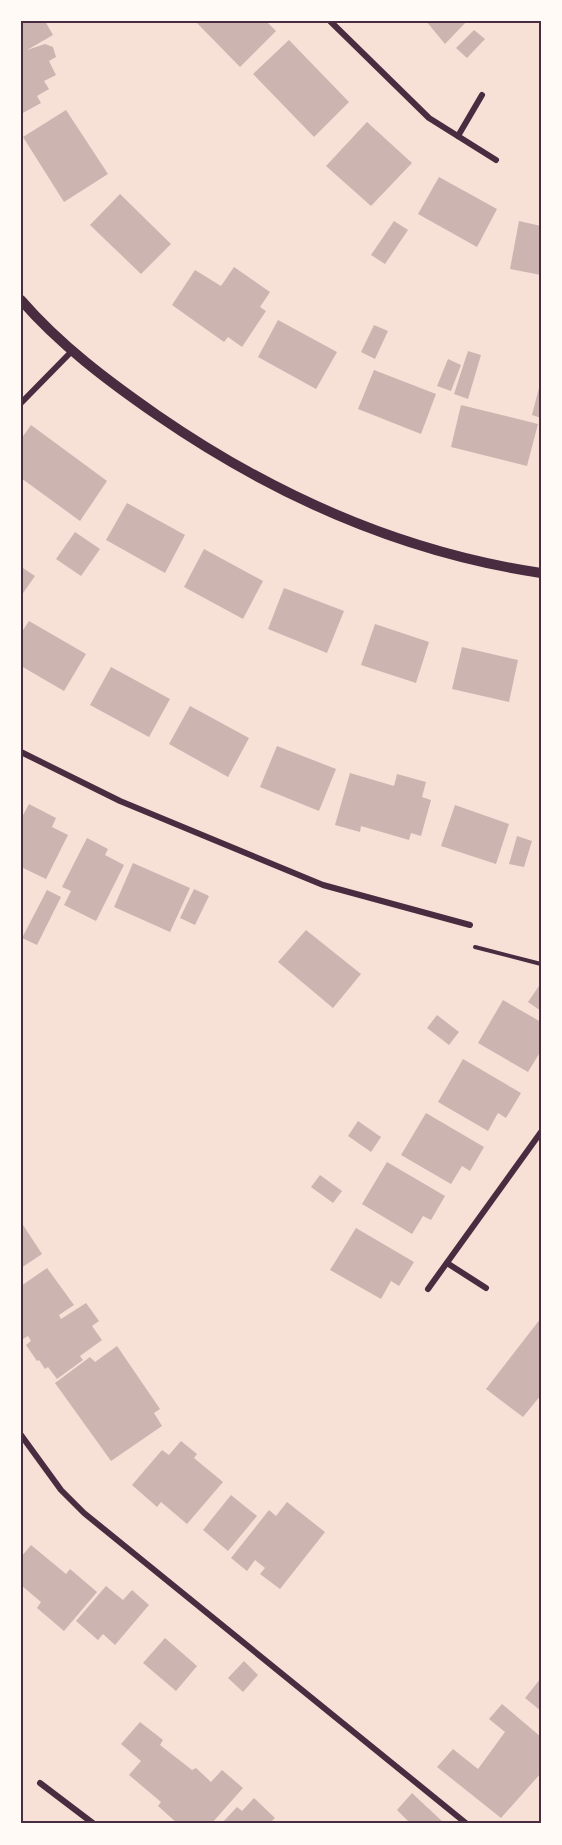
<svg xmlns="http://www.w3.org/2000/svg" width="562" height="1845" viewBox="0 0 562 1845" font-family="'Roboto Serif',serif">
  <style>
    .building { fill: #ccb4b1 }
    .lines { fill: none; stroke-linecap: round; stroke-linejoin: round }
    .path { stroke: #4a2c40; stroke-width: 4 }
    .minor { stroke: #4a2c40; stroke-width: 6 }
    .tertiary { stroke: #4a2c40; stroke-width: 10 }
    .neatline { fill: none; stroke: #4a2c40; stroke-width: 2 }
  </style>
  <rect width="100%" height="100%" fill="#f7e1d7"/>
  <g class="building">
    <polygon points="21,21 45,21 53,35 27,50 45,44 53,47 56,57 49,61 56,75 44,81 49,89 37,96 41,103 21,114"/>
    <polygon points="195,21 266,21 276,31 240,67"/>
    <polygon points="426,21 467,21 445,44"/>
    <polygon points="474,30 485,39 467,58 456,48"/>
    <polygon points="289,40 349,102 314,137 253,74"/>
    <polygon points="66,110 108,174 64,202 23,137"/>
    <polygon points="367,122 412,163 371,206 326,166"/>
    <polygon points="439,177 497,209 477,247 418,214"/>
    <polygon points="120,194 171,244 141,274 90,225"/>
    <polygon points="394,221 408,230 385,264 371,255"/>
    <polygon points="519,221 541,226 541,275 510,269"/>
    <polygon points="234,267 270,292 260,307 266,311 242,347 228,337 224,342 172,305 195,270 221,286"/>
    <polygon points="278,320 337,352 316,389 258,357"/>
    <polygon points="374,325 388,331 375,359 361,352"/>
    <polygon points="468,351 481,355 468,399 454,394"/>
    <polygon points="448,359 461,365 451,391 437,386"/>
    <polygon points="374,370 436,394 421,434 358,409"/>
    <polygon points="540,384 541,384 541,418 532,415"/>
    <polygon points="461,405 538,424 527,466 451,447"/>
    <polygon points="31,425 107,481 80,521 21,478 21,439"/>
    <polygon points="127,503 185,535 165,573 106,540"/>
    <polygon points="75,532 100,549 81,576 56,559"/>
    <polygon points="204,549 263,581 243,619 184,587"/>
    <polygon points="23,568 35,576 21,596 21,571"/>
    <polygon points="284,588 344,611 327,653 268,629"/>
    <polygon points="29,621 86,654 64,691 21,666 21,633"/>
    <polygon points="375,624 429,642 416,683 361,665"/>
    <polygon points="462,647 518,660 509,702 452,689"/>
    <polygon points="111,667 170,699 149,737 90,705"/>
    <polygon points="190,706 249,738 228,777 169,744"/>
    <polygon points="277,746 336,769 319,811 260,787"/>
    <polygon points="350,773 394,786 397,774 426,782 422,797 431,800 421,836 411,833 409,840 361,826 360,832 335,825"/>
    <polygon points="29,804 56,818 52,827 68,835 46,879 21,867 21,819"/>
    <polygon points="455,805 509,824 496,864 441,846"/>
    <polygon points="517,836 532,841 524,867 509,864"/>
    <polygon points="87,838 108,849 105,855 124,865 96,921 64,905 71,891 62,887"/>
    <polygon points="133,863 190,888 170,932 114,907"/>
    <polygon points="194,889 209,896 195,925 180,918"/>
    <polygon points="47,890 61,897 37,945 22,938"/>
    <polygon points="306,930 361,974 333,1008 278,962"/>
    <polygon points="541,983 541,1011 528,1002"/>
    <polygon points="503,1000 541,1022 541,1055 539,1054 528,1072 478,1043"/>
    <polygon points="437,1015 459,1032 449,1045 427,1028"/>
    <polygon points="463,1059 521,1093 506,1118 498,1113 488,1131 438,1102"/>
    <polygon points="426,1113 484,1147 470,1171 462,1166 451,1184 401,1155"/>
    <polygon points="358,1121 381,1137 371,1152 348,1136"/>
    <polygon points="387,1162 445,1196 431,1220 423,1216 412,1234 362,1204"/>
    <polygon points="320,1175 342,1191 333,1203 311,1187"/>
    <polygon points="21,1222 42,1254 21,1268"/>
    <polygon points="356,1228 414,1262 399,1286 391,1281 381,1299 330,1270"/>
    <polygon points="47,1268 74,1305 59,1315 61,1319 86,1303 99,1321 92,1326 102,1340 80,1356 83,1360 57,1379 48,1367 45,1369 39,1360 37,1361 26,1345 31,1341 28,1336 23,1339 21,1336 21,1286"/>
    <polygon points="541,1318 541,1395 523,1417 486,1389"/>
    <polygon points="117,1346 160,1409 154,1413 162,1426 111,1461 55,1383 90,1357 95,1362"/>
    <polygon points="181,1441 197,1454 194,1458 223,1482 187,1524 161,1502 157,1507 132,1485 162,1450 169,1455"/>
    <polygon points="231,1495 257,1516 228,1551 203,1530"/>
    <polygon points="287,1502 325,1532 280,1589 260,1574 265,1568 255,1560 247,1571 231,1558 269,1510 276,1516"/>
    <polygon points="31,1545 66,1574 70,1569 97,1592 64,1631 37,1608 41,1602 21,1585 21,1557"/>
    <polygon points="106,1586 123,1600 132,1590 149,1605 115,1645 103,1634 98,1640 76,1621"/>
    <polygon points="165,1638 197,1666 176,1691 143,1663"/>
    <polygon points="244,1661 258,1675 243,1692 228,1678"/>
    <polygon points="541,1678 541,1711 525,1698"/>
    <polygon points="502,1704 541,1737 541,1773 501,1818 437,1767 453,1749 478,1769 505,1732 489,1719"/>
    <polygon points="140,1722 163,1740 160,1745 192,1770 196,1768 211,1782 222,1770 243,1788 211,1824 178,1824 158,1806 161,1802 129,1775 141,1761 121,1744"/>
    <polygon points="412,1793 445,1824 411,1824 397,1810"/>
    <polygon points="254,1798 275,1818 269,1824 221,1824 237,1807 242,1811"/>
  </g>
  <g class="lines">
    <polyline class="path" points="475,947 541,964"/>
    <g class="minor">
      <polyline points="330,21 429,118 496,160"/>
      <polyline points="458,136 482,95"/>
      <polyline points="21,403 72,351"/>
      <polyline points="21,752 120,801 323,885 470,925"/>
      <polyline points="447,1263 486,1288"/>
      <polyline points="428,1289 541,1132"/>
      <polyline points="21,1435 61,1490 84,1513 467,1824"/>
      <polyline points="40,1783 94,1824"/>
    </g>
    <path class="tertiary" d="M 21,300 C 60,345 108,381 157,415 C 273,495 400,552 541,573"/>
  </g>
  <rect width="562" height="1845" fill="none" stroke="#fffaf5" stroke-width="45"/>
  <rect x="22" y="22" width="518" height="1800" class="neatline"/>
</svg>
